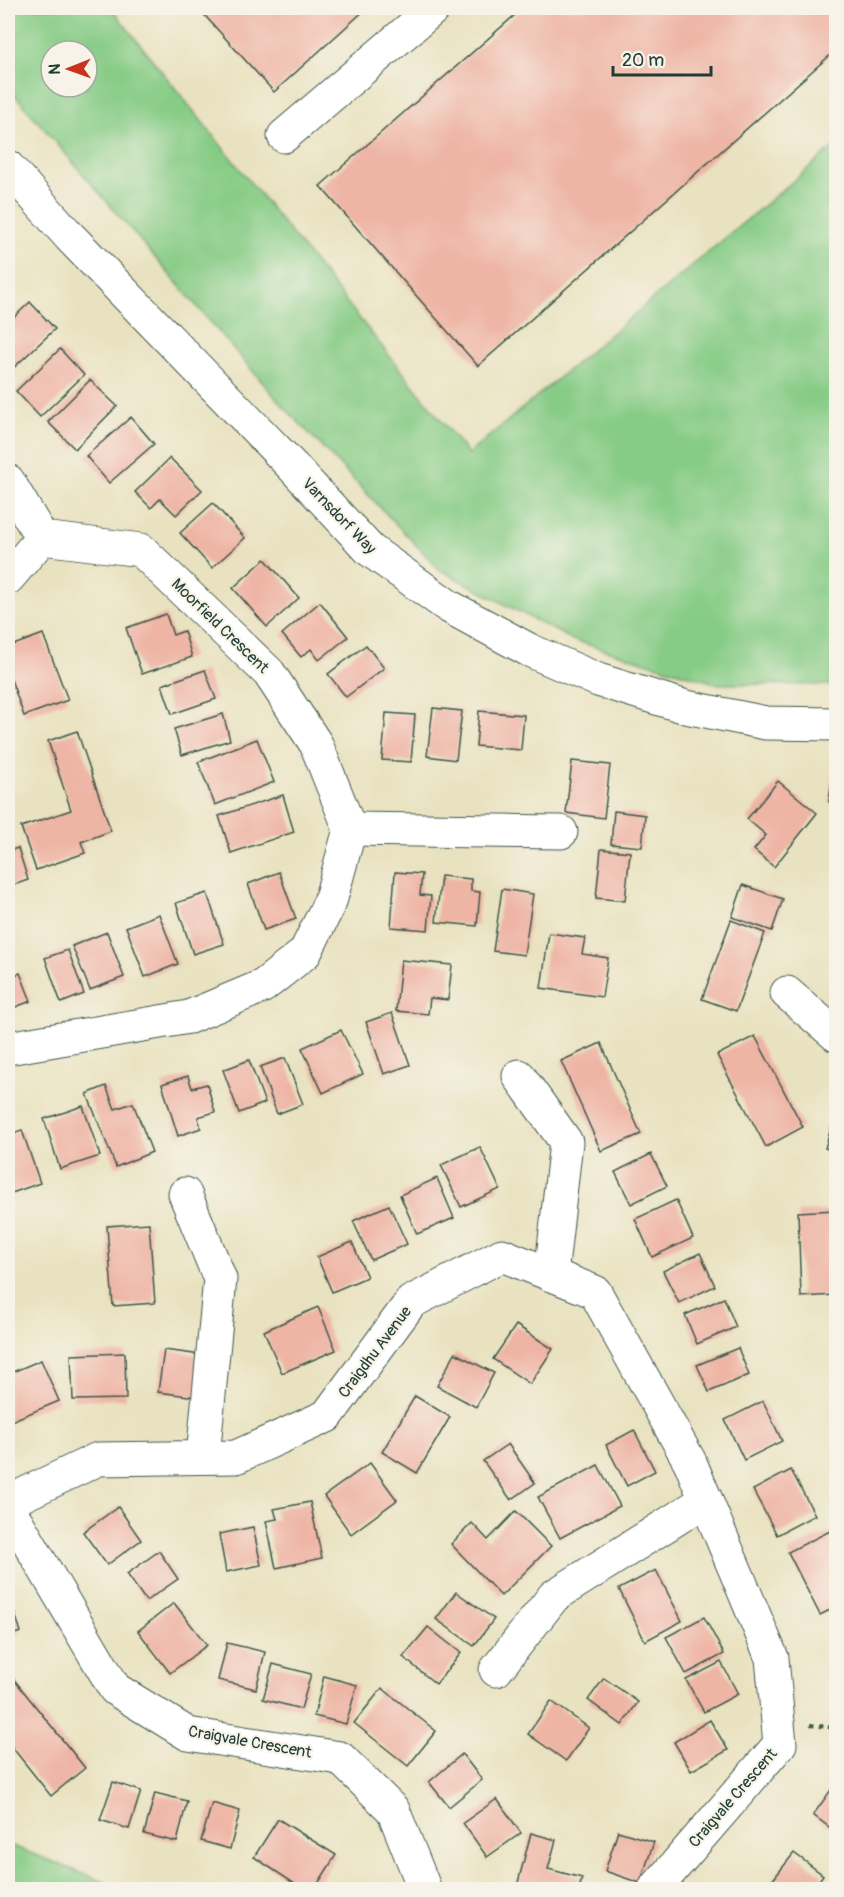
<svg xmlns="http://www.w3.org/2000/svg" width="844" height="1897" viewBox="0 0 844 1897" font-family="Pangolin,sans-serif">
  <style>
    .green { fill: #87cc86; stroke: #53845d; stroke-width: 1.5; fill-rule: evenodd }
    .building { fill: #eeb4a4 }
    .lines { fill: none; stroke-linecap: round; stroke-linejoin: round }
    .minor-casing { stroke: #3d5649; stroke-width: 35 }
    .path { stroke: #3d5649; stroke-width: 4; stroke-dasharray: 4.5 4.5; stroke-linecap: butt }
    .minor { stroke: #fff; stroke-width: 33 }
    .labels { text-anchor: middle; dominant-baseline: central; stroke-width: 4.5; stroke-linejoin: round; paint-order: stroke }
    .street-label { font-size: 16px; fill: #1f3d34; stroke: #f7f3e8 }
  </style>
  <rect width="100%" height="100%" fill="#f7f3e8"/>
  <filter id="ink" filterUnits="userSpaceOnUse"><feTurbulence type="fractalNoise" baseFrequency=".0167" numOctaves="2"/><feDisplacementMap in="SourceGraphic" scale="12" xChannelSelector="R" yChannelSelector="G"/><feConvolveMatrix kernelMatrix="1 2 1 2 8 2 1 2 1" color-interpolation-filters="sRGB"/></filter>
  <filter id="wash" filterUnits="userSpaceOnUse"><feTurbulence type="fractalNoise" baseFrequency=".008" numOctaves="4" result="noise"/><feDisplacementMap in="SourceGraphic" scale="24" xChannelSelector="R" yChannelSelector="G"/><feGaussianBlur stdDeviation="1.35" result="paint"/><feColorMatrix in="noise" values="0 0 0 0 0 0 0 0 0 0 0 0 0 0 0 0 0 1.4 0 .05"/><feComposite in="paint" operator="in"/></filter>
  <g filter="url(#wash)">
    <rect width="100%" height="100%" fill="#e9e2c0"/>
    <g class="green">
      <path d="M 8,8 L 111,8 L 468,454 L 836,145 L 836,685 L 718,684 L 573,640 L 440,570 L 282,405 L 8,87 ZM 51,51 L 87,51 L 87,87 L 51,87 Z"/>
      <polygon points="8,1845 15,1847 122,1889 8,1889"/>
    </g>
    <g id="blocks">
      <g class="building">
        <polygon points="198,8 367,8 274,92"/>
        <polygon points="523,8 836,8 836,50 478,366 320,186"/>
        <polygon points="30,302 55,329 8,373 8,323"/>
        <polygon points="60,349 84,375 40,417 16,391"/>
        <polygon points="90,380 117,406 75,449 48,422"/>
        <polygon points="131,417 154,444 109,483 86,456"/>
        <polygon points="170,458 202,490 176,515 160,499 151,508 135,492"/>
        <polygon points="213,503 245,538 212,568 180,533"/>
        <polygon points="265,559 299,598 267,627 233,588"/>
        <polygon points="320,602 348,637 319,660 311,649 301,657 282,634"/>
        <polygon points="166,614 173,635 184,631 192,657 142,674 126,628"/>
        <polygon points="43,634 68,700 24,716 8,671 8,647"/>
        <polygon points="366,645 384,668 346,697 328,674"/>
        <polygon points="205,670 216,699 172,714 162,685"/>
        <polygon points="433,708 462,711 456,760 427,756"/>
        <polygon points="479,711 524,715 521,750 476,746"/>
        <polygon points="386,713 415,715 411,762 382,760"/>
        <polygon points="223,714 230,740 182,755 174,729"/>
        <polygon points="77,731 111,831 81,842 85,853 36,870 21,827 71,810 48,741"/>
        <polygon points="257,739 274,782 215,805 198,762"/>
        <polygon points="572,761 610,765 604,818 566,813"/>
        <polygon points="833,773 836,774 836,803 829,802"/>
        <polygon points="778,781 817,813 774,867 754,850 766,835 747,819"/>
        <polygon points="283,795 294,832 231,853 219,816"/>
        <polygon points="614,811 645,815 642,847 611,844"/>
        <polygon points="18,848 28,880 8,887 8,851"/>
        <polygon points="601,849 630,852 625,901 596,898"/>
        <polygon points="279,872 296,919 264,930 248,884"/>
        <polygon points="395,872 422,874 420,895 431,896 428,930 391,927"/>
        <polygon points="441,876 471,879 471,891 480,892 477,926 436,922"/>
        <polygon points="743,885 783,899 772,931 732,917"/>
        <polygon points="502,889 533,894 524,955 493,951"/>
        <polygon points="207,893 224,944 193,954 176,903"/>
        <polygon points="159,914 178,964 145,977 126,927"/>
        <polygon points="731,920 765,933 736,1011 702,999"/>
        <polygon points="107,932 124,977 90,990 72,946"/>
        <polygon points="549,933 585,938 582,954 608,958 602,997 541,988"/>
        <polygon points="68,950 84,994 61,1003 45,958"/>
        <polygon points="401,960 452,965 448,1000 430,998 428,1014 396,1011"/>
        <polygon points="20,973 31,1001 8,1010 8,978"/>
        <polygon points="392,1013 410,1065 384,1074 366,1022"/>
        <polygon points="341,1030 363,1074 323,1093 302,1048"/>
        <polygon points="755,1036 803,1127 766,1147 717,1055"/>
        <polygon points="601,1043 641,1134 601,1151 561,1061"/>
        <polygon points="285,1058 303,1104 277,1114 260,1067"/>
        <polygon points="249,1060 265,1103 239,1113 223,1070"/>
        <polygon points="188,1076 192,1088 207,1084 215,1112 198,1117 201,1128 178,1136 162,1084"/>
        <polygon points="106,1086 115,1109 133,1103 152,1152 116,1167 87,1094"/>
        <polygon points="83,1106 100,1156 60,1169 44,1119"/>
        <polygon points="836,1112 836,1152 825,1148"/>
        <polygon points="22,1130 40,1183 12,1193 8,1179 8,1135"/>
        <polygon points="480,1147 500,1189 461,1207 441,1165"/>
        <polygon points="651,1154 667,1186 631,1204 615,1172"/>
        <polygon points="437,1178 454,1218 417,1234 400,1195"/>
        <polygon points="676,1200 693,1238 652,1257 635,1219"/>
        <polygon points="389,1205 407,1244 371,1260 353,1221"/>
        <polygon points="836,1210 836,1295 801,1297 798,1212"/>
        <polygon points="149,1223 155,1303 113,1306 107,1226"/>
        <polygon points="352,1242 367,1277 332,1292 317,1257"/>
        <polygon points="700,1253 715,1286 679,1303 663,1271"/>
        <polygon points="724,1298 736,1327 697,1344 685,1315"/>
        <polygon points="318,1307 336,1350 282,1373 264,1331"/>
        <polygon points="516,1325 553,1349 530,1384 493,1359"/>
        <polygon points="738,1348 749,1375 709,1392 697,1365"/>
        <polygon points="164,1350 201,1355 196,1397 158,1392"/>
        <polygon points="125,1353 126,1399 73,1400 71,1355"/>
        <polygon points="455,1353 494,1373 476,1407 437,1386"/>
        <polygon points="41,1360 59,1401 9,1422 8,1374"/>
        <polygon points="415,1396 450,1417 417,1473 382,1452"/>
        <polygon points="763,1401 782,1441 744,1460 725,1420"/>
        <polygon points="634,1430 655,1471 627,1486 606,1445"/>
        <polygon points="508,1444 535,1483 511,1500 483,1461"/>
        <polygon points="370,1463 397,1500 351,1534 324,1496"/>
        <polygon points="598,1465 620,1506 560,1538 538,1497"/>
        <polygon points="791,1470 815,1515 777,1535 753,1490"/>
        <polygon points="310,1502 322,1558 276,1568 266,1521 277,1519 274,1509"/>
        <polygon points="118,1507 141,1540 107,1565 83,1532"/>
        <polygon points="516,1511 551,1546 501,1596 451,1544 472,1523 488,1540"/>
        <polygon points="253,1527 261,1565 226,1572 219,1534"/>
        <polygon points="830,1531 836,1543 836,1607 820,1615 788,1552"/>
        <polygon points="159,1551 178,1579 146,1601 127,1574"/>
        <polygon points="656,1570 682,1621 645,1641 619,1589"/>
        <polygon points="456,1592 494,1619 474,1646 436,1619"/>
        <polygon points="8,1593 21,1632 8,1636"/>
        <polygon points="174,1603 207,1645 170,1673 138,1631"/>
        <polygon points="704,1617 724,1654 686,1674 666,1637"/>
        <polygon points="428,1627 461,1653 436,1684 403,1657"/>
        <polygon points="836,1630 836,1650 830,1633"/>
        <polygon points="227,1643 265,1652 256,1689 218,1680"/>
        <polygon points="721,1662 738,1694 704,1712 686,1680"/>
        <polygon points="273,1664 311,1674 301,1709 263,1699"/>
        <polygon points="324,1676 357,1685 346,1724 314,1716"/>
        <polygon points="12,1677 85,1768 51,1796 8,1742 8,1680"/>
        <polygon points="604,1678 638,1702 622,1725 588,1700"/>
        <polygon points="382,1688 436,1731 408,1766 354,1723"/>
        <polygon points="551,1701 589,1728 566,1761 528,1734"/>
        <polygon points="710,1720 728,1750 691,1771 674,1742"/>
        <polygon points="462,1754 482,1780 449,1807 429,1782"/>
        <polygon points="113,1782 141,1791 129,1829 100,1820"/>
        <polygon points="836,1783 836,1832 813,1815"/>
        <polygon points="155,1793 187,1801 177,1842 144,1834"/>
        <polygon points="497,1799 521,1833 487,1857 463,1823"/>
        <polygon points="212,1803 240,1811 230,1849 201,1841"/>
        <polygon points="278,1819 336,1855 314,1890 304,1890 254,1857"/>
        <polygon points="618,1831 654,1842 640,1883 605,1871"/>
        <polygon points="531,1833 556,1840 548,1869 582,1878 579,1890 516,1890"/>
        <polygon points="794,1853 823,1875 812,1890 773,1890 768,1886"/>
      </g>
    </g>
  </g>
  <g filter="url(#ink)">
    <use href="#blocks" fill-opacity="0" stroke="#3d5649" stroke-width="1.5"/>
    <g class="lines">
      <defs>
        <g id="minor">
          <polyline points="284,136 434,8"/>
          <polyline points="8,167 70,237 293,467 370,550 448,606 529,650 598,680 686,707 766,723 836,724"/>
          <polyline points="8,481 42,538"/>
          <polyline points="8,578 42,538 141,550 269,673 316,744 350,829 330,902 305,953 263,986 189,1017 8,1048"/>
          <polyline points="350,829 561,832"/>
          <polyline points="787,993 836,1035"/>
          <polyline points="519,1076 566,1142 551,1275"/>
          <polyline points="185,1194 220,1279 203,1457"/>
          <polyline points="8,1502 98,1459 236,1457 327,1416 411,1302 502,1255 595,1292 690,1462 772,1658 780,1744 654,1890"/>
          <polyline points="8,1507 115,1689 188,1734 340,1758 393,1810 425,1890"/>
          <polyline points="496,1670 554,1596 706,1500"/>
        </g>
      </defs>
      <use href="#minor" class="minor-casing"/>
      <polyline class="path" points="810,1725 836,1728"/>
      <use href="#minor" class="minor"/>
    </g>
  </g>
  <g class="labels">
    <g class="street-label">
      <text transform="translate(339 516) rotate(46)">Varnsdorf Way</text>
      <text transform="translate(220 626) rotate(44)">Moorfield Crescent</text>
      <text transform="translate(375 1352) rotate(-53)">Craigdhu Avenue</text>
      <text transform="translate(250 1742) rotate(10)">Craigvale Crescent</text>
      <text transform="translate(733 1798) rotate(-49)">Craigvale Crescent</text>
    </g>
  </g>
  <rect width="844" height="1897" fill="none" stroke="#f7f3e8" stroke-width="30"/>
  <g transform="translate(69 69) rotate(269)"><circle r="28" fill="#f7f3e8" stroke="#a1aaa0" stroke-width="1.5"/>
  <path d="M0-4.5L10 22L0 15L-10 22Z" fill="#c8321e"/>
  <text y="-9" font-size="16" font-weight="bold" text-anchor="middle" fill="#1f3d34">N</text>
  </g>
  <path d="M613 66v9h98v-9" fill="none" stroke="#1f3d34" stroke-width="3"/>
  <text x="622" y="66" font-size="18" fill="#1f3d34" stroke="#f7f3e8" stroke-width="4.5" paint-order="stroke">20 m</text>
</svg>
